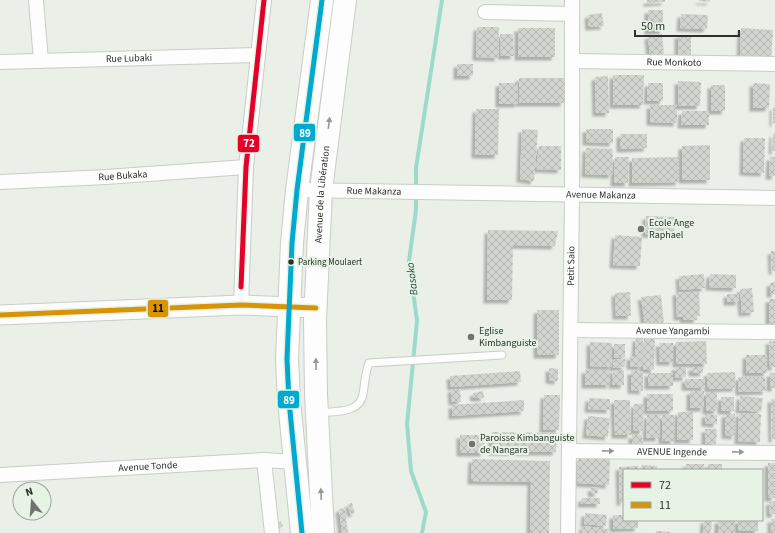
<svg xmlns="http://www.w3.org/2000/svg" width="775" height="533" viewBox="0 0 775 533" font-family="'Source Sans 3',sans-serif">
  <style>
    .lines { fill: none; stroke-linecap: round; stroke-linejoin: round }
    .stream { stroke: #9edacb; stroke-width: 4 }
    .building { fill: url(#building-cross-hatch); filter: url(#shadow) }
    .lane-casing { stroke: #c8cdc6; stroke-width: 9 }
    .street-casing { stroke: #c8cdc6; stroke-width: 16 }
    .secondary-casing { stroke: #c8cdc6; stroke-width: 21 }
    .highway-casing { stroke: #c8cdc6; stroke-width: 24 }
    .lane { stroke: #fcfdfc; stroke-width: 7 }
    .street { stroke: #fcfdfc; stroke-width: 14 }
    .secondary { stroke: #fcfdfc; stroke-width: 19 }
    .highway { stroke: #fcfdfc; stroke-width: 22 }
    .bus-1-casing { stroke: #e7f4e5; stroke-width: 8 }
    .bus-2-casing { stroke: #e7f4e5; stroke-width: 8 }
    .bus-3-casing { stroke: #e7f4e5; stroke-width: 8 }
    .bus-1 { stroke: #e4002b; stroke-width: 5 }
    .bus-2 { stroke: #d99406; stroke-width: 5 }
    .bus-3 { stroke: #00a9ce; stroke-width: 5 }
    .oneway { fill: #949794 }
    .poi-dot { fill: #6e746d; stroke: #e7f4e5; stroke-width: 1.5 }
    .bus-dot { fill: #2c312b; stroke: #e7f4e5; stroke-width: 1.5 }
    .labels { text-anchor: middle; dominant-baseline: central; stroke-width: 4; stroke-linejoin: round; paint-order: stroke }
    .bus-label { font-size: 9px; fill: #2c312b; stroke: #e7f4e5; text-anchor: start }
    .street-label { font-size: 10px; fill: #2c312b; stroke: #e7f4e5 }
    .poi-label { font-size: 10px; fill: #2c312b; stroke: #e7f4e5; text-anchor: start }
    .water-label { font-size: 11px; font-style: italic; fill: #1c433b; stroke: #e7f4e5 }
    .line-badge { stroke: #e7f4e5; stroke-width: 1.5 }
    .badge-label { font-size: 11px; text-anchor: middle; font-weight: bold; fill: #fff }
    .pale-badge-label { font-size: 11px; text-anchor: middle; font-weight: bold; fill: #111 }
  </style>
  <defs>
    <pattern id="building-cross-hatch" width="8" height="8" patternUnits="userSpaceOnUse"><rect width="8" height="8" fill="#d1d5ce"/><path d="M0 0l8 8M0 8l8-8" fill="none" stroke="#b4b7b1"/></pattern>
    <filter id="shadow"><feDropShadow dx="-3.5" dy="3.5" stdDeviation="1" flood-color="#0004"/></filter>
  </defs>
  <rect width="100%" height="100%" fill="#eaf0e8"/>
  <g class="lines">
    <polyline class="stream" points="422,533 426,512 411,471 407,424 417,321 409,261 416,210 416,168 442,0"/>
  </g>
  <g class="building">
    <polygon points="647,0 665,0 665,2 647,3"/>
    <polygon points="699,0 710,0 710,2 699,1"/>
    <rect x="648" y="10" width="15" height="21"/>
    <polygon points="602,13 604,26 589,27 588,15"/>
    <polygon points="681,14 708,15 707,29 680,28"/>
    <polygon points="477,27 499,27 498,58 476,57"/>
    <rect x="518" y="28" width="37" height="29"/>
    <polygon points="741,28 773,30 771,62 740,60"/>
    <polygon points="500,34 513,34 514,56 501,56"/>
    <polygon points="662,34 664,54 650,55 648,36"/>
    <rect x="678" y="35" width="13" height="27"/>
    <rect x="457" y="64" width="16" height="12"/>
    <polygon points="613,75 644,75 643,105 613,105"/>
    <polygon points="608,76 609,113 596,113 595,77"/>
    <rect x="519" y="78" width="45" height="25"/>
    <polygon points="678,81 701,82 700,106 678,106"/>
    <rect x="499" y="83" width="19" height="21"/>
    <polygon points="648,83 663,83 663,101 647,101"/>
    <polygon points="753,83 770,84 769,108 753,108"/>
    <rect x="711" y="85" width="14" height="26"/>
    <polygon points="650,105 677,105 677,123 650,122"/>
    <rect x="773" y="107" width="2" height="16"/>
    <polygon points="476,109 499,109 498,155 475,155"/>
    <polygon points="682,111 709,111 709,125 681,125"/>
    <polygon points="522,129 538,130 534,181 520,179"/>
    <polygon points="586,129 613,129 613,143 586,142"/>
    <polygon points="620,134 647,134 647,148 620,149"/>
    <polygon points="773,134 775,134 775,151 772,151"/>
    <polygon points="744,138 765,138 764,173 743,172"/>
    <polygon points="710,145 710,180 682,180 682,146"/>
    <polygon points="539,146 561,146 561,170 536,169"/>
    <polygon points="586,148 613,149 612,175 585,174"/>
    <polygon points="615,157 629,157 628,183 614,183"/>
    <polygon points="679,157 679,182 632,183 632,158"/>
    <polygon points="770,157 775,157 775,176 769,176"/>
    <polygon points="646,216 675,217 674,235 645,234"/>
    <polygon points="488,230 558,231 555,246 513,245 512,300 487,300"/>
    <polygon points="615,235 642,237 640,266 613,265"/>
    <polygon points="771,251 775,251 775,271 772,271"/>
    <polygon points="704,274 705,288 680,290 679,276"/>
    <polygon points="710,274 736,275 736,288 709,287"/>
    <polygon points="775,282 775,294 770,294 770,283"/>
    <polygon points="752,288 754,312 742,313 740,289"/>
    <polygon points="630,292 631,316 616,316 615,293"/>
    <polygon points="676,292 699,292 700,316 697,316 697,320 684,320 683,317 677,317"/>
    <rect x="727" y="294" width="12" height="8"/>
    <polygon points="661,295 664,324 645,326 641,297"/>
    <rect x="769" y="299" width="6" height="26"/>
    <rect x="537" y="310" width="22" height="45"/>
    <polygon points="636,338 643,338 642,367 630,366 630,356 635,357"/>
    <polygon points="644,339 655,339 654,370 643,369"/>
    <polygon points="706,341 707,364 676,364 676,342"/>
    <polygon points="769,341 775,341 775,367 770,367"/>
    <polygon points="590,342 612,343 612,367 590,366"/>
    <polygon points="659,343 673,343 673,362 660,362"/>
    <rect x="614" y="344" width="11" height="14"/>
    <rect x="746" y="355" width="21" height="18"/>
    <polygon points="625,359 625,367 613,368 613,360"/>
    <polygon points="675,367 686,367 686,377 675,378"/>
    <rect x="692" y="367" width="11" height="6"/>
    <polygon points="549,368 558,369 558,381 549,380"/>
    <rect x="585" y="370" width="25" height="15"/>
    <polygon points="613,370 624,370 624,385 612,385"/>
    <polygon points="520,371 521,382 451,387 450,376"/>
    <polygon points="631,371 643,371 643,391 631,390"/>
    <polygon points="735,372 736,388 708,389 707,373"/>
    <rect x="648" y="373" width="25" height="13"/>
    <rect x="770" y="373" width="5" height="15"/>
    <polygon points="738,377 765,377 766,391 739,392"/>
    <polygon points="685,379 705,379 705,388 685,387"/>
    <polygon points="451,389 460,389 461,402 452,402"/>
    <polygon points="483,391 484,398 474,398 473,393"/>
    <rect x="690" y="391" width="14" height="17"/>
    <rect x="706" y="392" width="11" height="19"/>
    <rect x="647" y="394" width="26" height="17"/>
    <polygon points="544,395 560,395 559,430 543,430"/>
    <polygon points="740,396 763,398 761,412 739,410"/>
    <rect x="721" y="397" width="13" height="14"/>
    <polygon points="589,398 610,399 610,410 588,409"/>
    <polygon points="771,399 775,399 775,439 772,439"/>
    <polygon points="524,400 524,411 452,416 452,405"/>
    <polygon points="614,400 630,400 631,435 615,435"/>
    <polygon points="634,404 644,404 643,431 633,431"/>
    <polygon points="678,412 693,412 693,440 677,440"/>
    <polygon points="739,413 761,414 760,442 738,441"/>
    <polygon points="705,414 717,415 717,424 705,423"/>
    <polygon points="725,414 735,414 735,436 725,435"/>
    <polygon points="647,415 660,415 659,438 646,438"/>
    <rect x="662" y="415" width="12" height="26"/>
    <polygon points="588,416 610,418 608,437 586,435"/>
    <polygon points="705,429 717,429 716,444 705,444"/>
    <polygon points="492,432 557,433 556,452 492,452"/>
    <rect x="460" y="435" width="24" height="18"/>
    <polygon points="632,435 642,435 643,444 632,444"/>
    <polygon points="578,458 610,459 609,485 577,483"/>
    <polygon points="472,459 550,461 549,533 530,533 531,482 471,481"/>
    <rect x="768" y="463" width="7" height="35"/>
    <rect x="686" y="464" width="18" height="6"/>
    <rect x="708" y="464" width="14" height="6"/>
    <polygon points="642,465 657,466 657,470 642,470"/>
    <polygon points="638,466 638,470 624,470 624,502 620,502 619,467"/>
    <polygon points="597,487 598,493 592,494 591,488"/>
    <polygon points="582,498 600,498 600,504 581,504"/>
    <polygon points="775,501 775,514 770,514 769,502"/>
    <polygon points="352,503 355,513 351,514 348,504"/>
    <polygon points="345,508 348,533 342,533 339,509"/>
    <polygon points="585,513 607,515 606,526 584,524"/>
    <polygon points="613,515 624,515 624,520 638,520 638,528 613,529"/>
    <rect x="771" y="519" width="4" height="14"/>
    <polygon points="704,520 712,520 711,533 703,533"/>
    <rect x="718" y="520" width="17" height="13"/>
    <rect x="738" y="520" width="20" height="11"/>
    <polygon points="281,521 283,526 277,529 275,524"/>
    <polygon points="583,526 609,529 608,533 582,533"/>
    <polygon points="656,531 671,532 671,533 656,533"/>
  </g>
  <g class="lines">
    <defs>
      <path id="lane" d="M 318,413 C 334,411 360,414 363,394 C 365,383 365,373 369,363 L 502,355"/>
      <g id="street">
        <polyline points="36,0 41,61"/>
        <polyline points="485,12 572,14"/>
        <path id="s1" d="M 572,61 L 775,64"/>
        <path id="s2" d="M 0,62 L 258,55"/>
        <path id="s3" d="M 0,182 L 106,177 L 246,167"/>
        <path id="s4" d="M 297,190 L 775,198"/>
        <polyline points="241,305 246,167 264,0"/>
        <path id="s5" d="M 571,330 L 775,332"/>
        <path id="s6" d="M 569,451 L 775,453"/>
        <polyline points="264,460 272,533"/>
        <path id="s7" d="M 0,475 L 264,460 L 295,462"/>
        <path id="s8" d="M 568,533 L 572,195 L 572,0"/>
      </g>
      <polyline id="secondary" points="0,315 241,305 316,308"/>
      <g id="highway">
        <polyline points="302,533 289,401 287,359 292,243 297,190 322,0"/>
        <path id="s9" d="M 323,533 L 316,394 L 315,320 L 321,190 L 345,0"/>
      </g>
    </defs>
    <use href="#lane" class="lane-casing"/>
    <use href="#street" class="street-casing"/>
    <use href="#secondary" class="secondary-casing"/>
    <use href="#highway" class="highway-casing"/>
    <use href="#lane" class="lane"/>
    <use href="#street" class="street"/>
    <use href="#secondary" class="secondary"/>
    <use href="#highway" class="highway"/>
    <defs>
      <polyline id="bus-1" points="241,287 246,167 264,0"/>
      <polyline id="bus-2" points="0,315 241,305 316,308"/>
      <polyline id="bus-3" points="302,533 289,401 287,359 292,243 297,190 322,0"/>
    </defs>
    <use href="#bus-1" class="bus-1-casing"/>
    <use href="#bus-2" class="bus-2-casing"/>
    <use href="#bus-3" class="bus-3-casing"/>
    <use href="#bus-1" class="bus-1"/>
    <use href="#bus-2" class="bus-2"/>
    <use href="#bus-3" class="bus-3"/>
  </g>
  <defs><path id="oneway-solid" d="M-6-.8H1V-3.2L6.5 0L1 3.2V.8H-6Z"/></defs>
  <g class="oneway">
    <use href="#oneway-solid" transform="translate(329 123) rotate(-83)"/>
    <use href="#oneway-solid" transform="translate(316 364) rotate(-91)"/>
    <use href="#oneway-solid" transform="translate(608 451) rotate(1)"/>
    <use href="#oneway-solid" transform="translate(738 452) rotate(1)"/>
    <use href="#oneway-solid" transform="translate(321 494) rotate(-93)"/>
  </g>
  <g class="poi-dot">
    <circle cx="641" cy="229" r="4"/>
    <circle cx="471" cy="337" r="4"/>
    <circle cx="472" cy="444" r="4"/>
  </g>
  <circle class="bus-dot" cx="291" cy="262" r="3.5"/>
  <g class="labels">
    <g class="bus-label">
      <text x="298" y="262">Parking Moulaert</text>
    </g>
    <g class="street-label">
      <text stroke="none"><textPath href="#s2" startOffset="129">Rue Lubaki</textPath></text>
      <text stroke="none"><textPath href="#s1" startOffset="102">Rue Monkoto</textPath></text>
      <text stroke="none"><textPath href="#s3" startOffset="123">Rue Bukaka</textPath></text>
      <text stroke="none"><textPath href="#s4" startOffset="77">Rue Makanza</textPath></text>
      <text stroke="none"><textPath href="#s9" startOffset="339">Avenue de la Libération</textPath></text>
      <text stroke="none"><textPath href="#s4" startOffset="304">Avenue Makanza</textPath></text>
      <text stroke="none"><textPath href="#s8" startOffset="267">Petit Saio</textPath></text>
      <text stroke="none"><textPath href="#s5" startOffset="102">Avenue Yangambi</textPath></text>
      <text stroke="none"><textPath href="#s6" startOffset="103">AVENUE Ingende</textPath></text>
      <text stroke="none"><textPath href="#s7" startOffset="148">Avenue Tonde</textPath></text>
    </g>
    <g class="poi-label">
      <text x="649" y="223">Ecole Ange<tspan x="649" dy="12">Raphael</tspan></text>
      <text x="479" y="331">Eglise<tspan x="479" dy="12">Kimbanguiste</tspan></text>
      <text x="480" y="438">Paroisse Kimbanguiste<tspan x="480" dy="12">de Nangara</tspan></text>
    </g>
    <g class="water-label">
      <text transform="translate(412 279) rotate(-97)">Basoko</text>
    </g>
  </g>
  <g class="line-badge">
    <rect x="293" y="123" width="23" height="19" rx="4" fill="#00a9ce"/>
    <rect x="237" y="134" width="23" height="19" rx="4" fill="#e4002b"/>
    <rect x="147" y="299" width="22" height="19" rx="4" fill="#d99406"/>
    <rect x="277" y="390" width="23" height="19" rx="4" fill="#00a9ce"/>
  </g>
  <g class="badge-label">
    <text x="305" y="137">89</text>
    <text x="249" y="147">72</text>
    <text x="289" y="404">89</text>
  </g>
  <g class="pale-badge-label">
    <text x="158" y="312">11</text>
  </g>
  <rect x="623" y="469" width="140" height="52" fill="#e7f4e5" stroke="#9ca69b"/>
  <rect x="631" y="482" width="20" height="6" fill="#e4002b" stroke="#9ca69b"/>
  <text x="659" y="489" font-size="12" fill="#2c312b">72</text>
  <rect x="631" y="502" width="20" height="6" fill="#d99406" stroke="#9ca69b"/>
  <text x="659" y="509" font-size="12" fill="#2c312b">11</text>
  <g transform="translate(32 501) rotate(343)"><circle r="19" fill="#e7f4e5" stroke="#9ca69b"/>
  <path d="M0-3L7 15L0 10L-7 15Z" fill="#6e746d"/>
  <text y="-6" font-size="11" font-weight="bold" text-anchor="middle" fill="#2c312b">N</text>
  </g>
  <path d="M635 30v6h104v-6" fill="none" stroke="#2c312b" stroke-width="2"/>
  <text x="641" y="30" font-size="12" fill="#2c312b" stroke="#e7f4e5" stroke-width="3" paint-order="stroke">50 m</text>
</svg>
